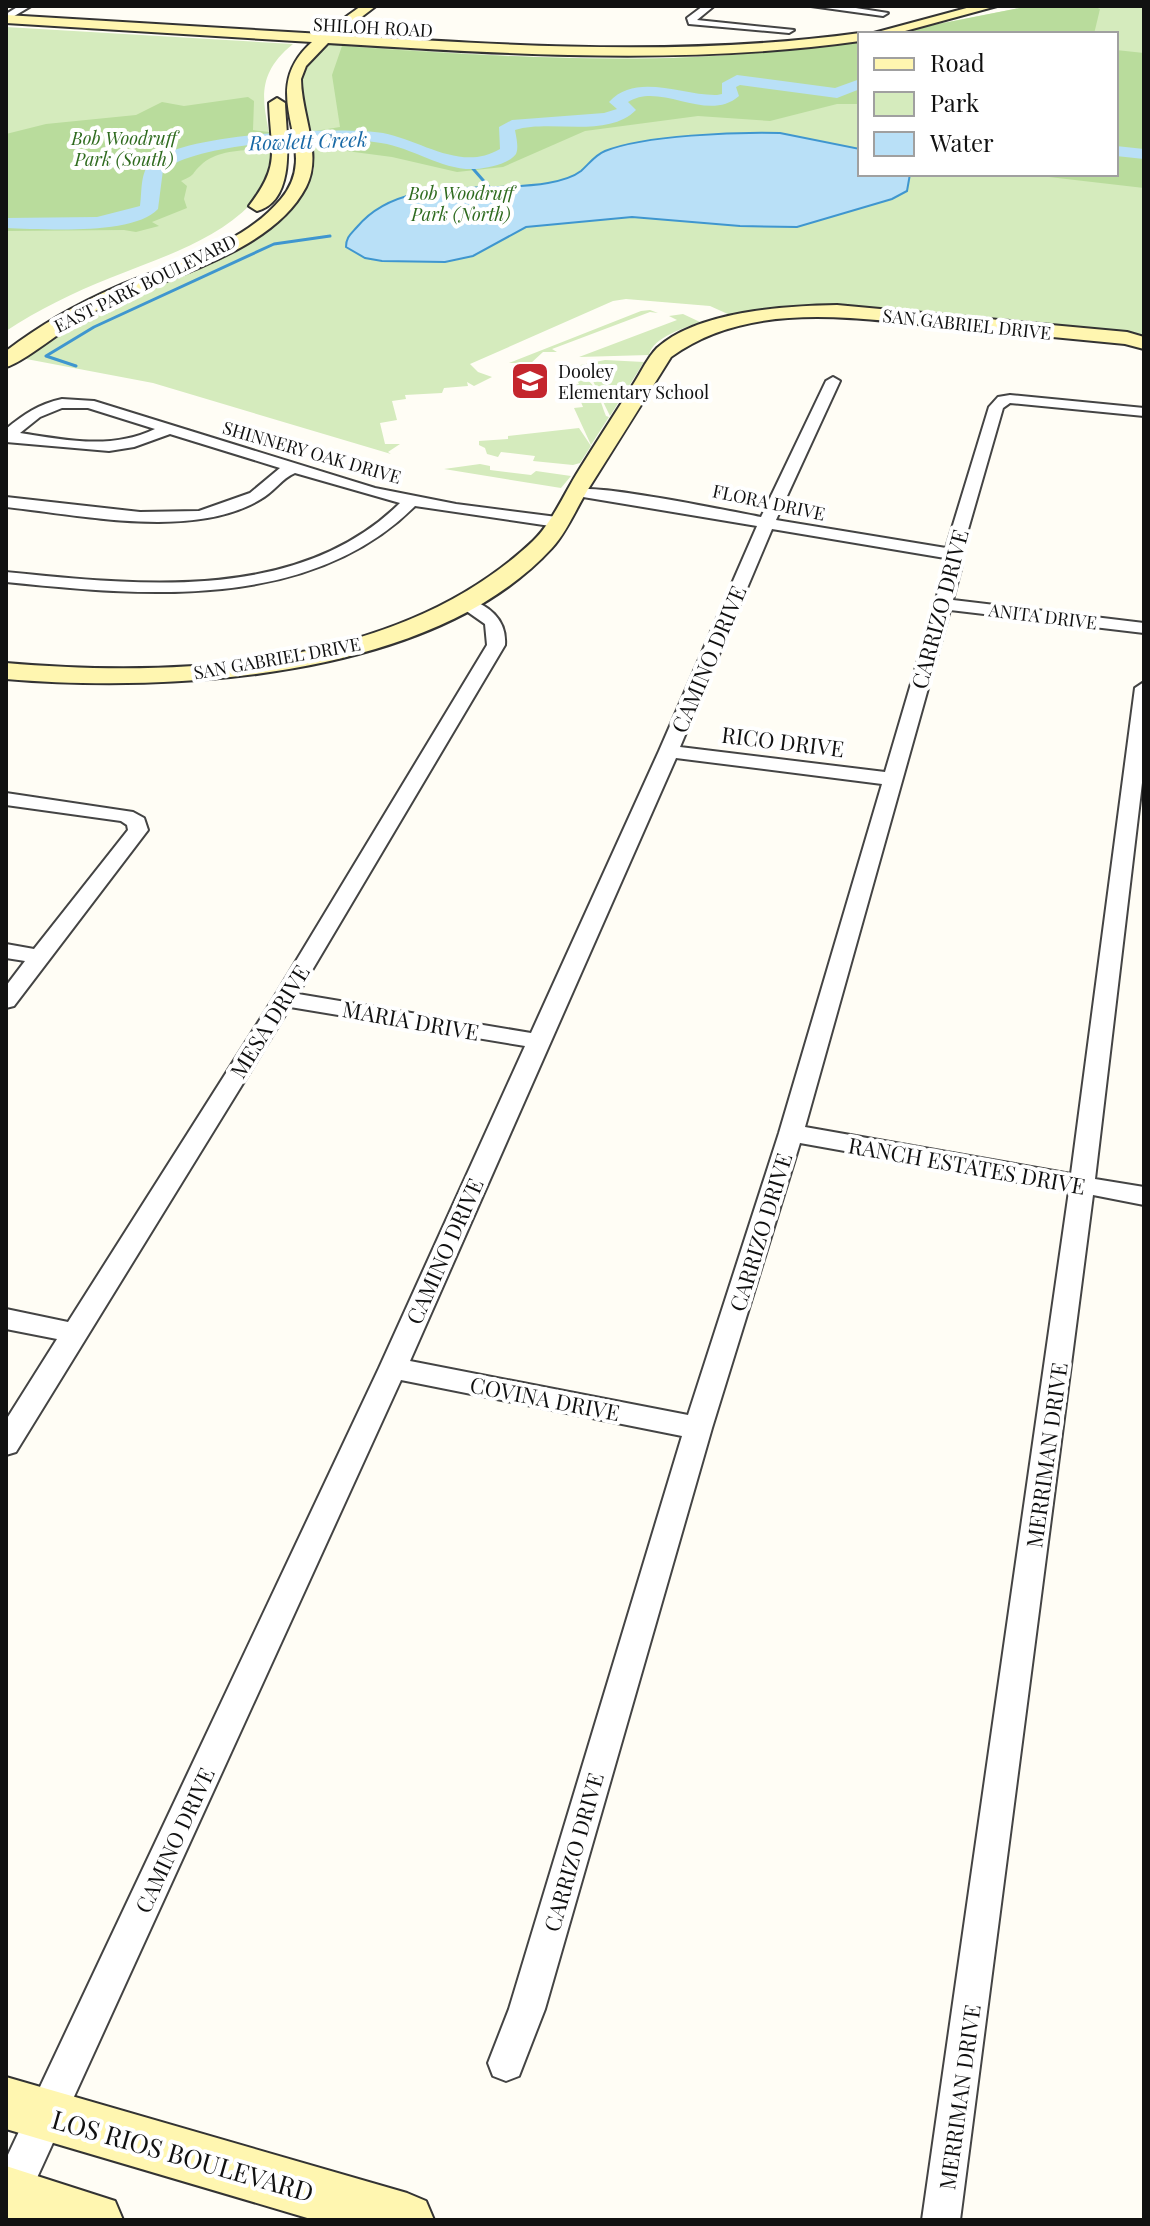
<svg xmlns="http://www.w3.org/2000/svg" width="1150" height="2226" viewBox="0 0 1150 2226" font-family="'Playfair Display',serif">
  <style>
    .green { fill: #d5ebbd }
    .forest { fill: #b9dc9c }
    .water { fill: #b9e0f7; stroke: #3f96cf; stroke-width: 2 }
    .lines { fill: none; stroke-linecap: round; stroke-linejoin: round }
    .stream { stroke: #3f96cf; stroke-width: 3 }
    .river { fill: #b9e0f7; fill-rule: evenodd }
    .street-casing { stroke: #444; stroke-width: 4 }
    .secondary-casing { stroke: #333; stroke-width: 4 }
    .street { fill: #fff; fill-rule: evenodd }
    .secondary { fill: #fff6b0; fill-rule: evenodd }
    .labels { text-anchor: middle; dominant-baseline: central; stroke-width: 8; stroke-linejoin: round; paint-order: stroke }
    .far-street-label { font-size: 18px; fill: #111; stroke: #fff }
    .far-park-label { font-size: 18px; font-style: italic; fill: #2f6b1f; stroke: #fff }
    .far-poi-label { font-size: 18px; fill: #111; stroke: #fff; text-anchor: start }
    .far-water-label { font-size: 20px; font-style: italic; fill: #1768a6; stroke: #fff }
    .street-label { font-size: 22px; fill: #111; stroke: #fff }
    .near-street-label { font-size: 26px; fill: #111; stroke: #fff }
  </style>
  <rect width="100%" height="100%" fill="#fffdf5"/>
  <g class="green">
    <path d="M 1030,6 L 1144,6 L 1144,337 L 777,310 L 730,315 L 710,306 L 626,299 L 613,301 L 470,364 L 478,372 L 492,377 L 474,386 L 467,382 L 468,386 L 444,388 L 442,393 L 405,395 L 406,399 L 392,401 L 397,420 L 380,423 L 385,444 L 400,444 L 388,452 L 391,454 L 153,383 L 21,358 L 74,321 L 282,215 L 304,192 L 314,169 L 301,80 L 311,60 L 329,44 C 503,57 686,71 860,39 L 860,174 L 1116,174 L 1116,34 L 888,34 Z"/>
    <path d="M 6,27 L 293,44 C 225,98 306,147 251,204 C 214,242 157,259 110,278 C 74,292 38,310 6,331 Z"/>
    <polygon points="650,310 658,313 650,312 552,349 557,352 543,352 531,363 509,363 641,311"/>
    <path d="M 683,314 L 700,322 C 685,328 653,337 649,355 L 579,357 L 677,320 L 669,316 Z"/>
    <polygon points="605,360 644,362 610,416 592,379 561,369"/>
    <path d="M 574,374 C 596,378 599,398 606,416 L 609,417 L 591,445 L 574,408 L 583,407 L 574,385 L 579,384 Z"/>
    <polygon points="579,428 591,446 580,463 573,465 533,461 535,456 501,452 498,457 487,454 485,448 479,445 479,441 508,439 508,436"/>
    <polygon points="480,464 490,466 490,470 531,475 536,471 571,476 561,488 444,469"/>
  </g>
  <g class="forest">
    <polygon points="1030,6 1093,6 1100,9 1094,34 888,34"/>
    <path d="M 860,39 L 860,104 L 837,104 L 770,121 L 698,116 L 585,131 L 503,167 L 457,172 L 392,157 L 316,147 L 315,131 L 340,127 L 332,75 L 342,46 C 513,58 691,70 860,39 Z"/>
    <polygon points="1116,50 1144,53 1144,188 1023,174 1116,174"/>
    <path d="M 248,97 L 254,101 L 253,130 L 269,132 L 272,149 C 250,150 217,149 201,165 C 190,175 197,174 181,181 L 187,186 L 184,199 L 187,208 L 152,222 L 159,226 L 136,232 L 124,230 L 6,231 L 6,134 L 46,124 L 136,115 L 162,102 L 184,106 Z"/>
  </g>
  <path class="water" d="M 780,133 L 860,149 L 860,174 L 910,174 L 907,191 L 892,199 L 797,227 L 740,226 L 632,217 L 526,227 L 473,256 L 445,262 L 382,261 L 365,258 L 346,247 C 346,237 351,234 357,227 C 401,174 486,194 548,183 C 559,181 572,178 581,171 C 589,164 595,155 605,151 C 645,135 736,132 780,133 Z"/>
  <g class="lines">
    <g class="stream">
      <polyline points="468,163 489,187 487,192"/>
      <polyline points="76,366 46,356 94,327 274,244 330,236"/>
    </g>
    <g class="river">
      <path d="M 737,75 L 835,88 L 860,79 L 860,89 L 837,98 L 740,85 L 736,87 L 739,96 C 707,124 661,81 628,102 L 636,110 C 607,139 551,119 515,130 C 516,136 519,148 516,154 C 509,164 487,168 476,169 C 442,171 414,148 381,143 C 332,135 203,141 163,170 L 158,209 C 133,236 41,229 6,228 L 6,218 L 97,217 L 140,206 C 142,193 140,175 149,164 C 176,133 342,126 383,133 C 423,141 461,172 500,149 L 499,127 L 512,120 L 604,113 L 617,109 L 609,102 C 637,72 682,96 717,95 L 722,94 L 722,83 Z"/>
      <polygon points="1116,146 1144,149 1144,159 1116,156"/>
    </g>
    <defs>
      <g id="street">
        <polygon points="19,6 31,6 6,21 6,14"/>
        <polygon points="703,6 714,6 697,20 794,30 789,33 689,24 687,18"/>
        <polygon points="811,6 843,6 888,13 883,16"/>
        <path d="M 833,377 L 840,381 L 776,520 L 946,548 L 989,407 L 998,397 L 1010,395 L 1144,408 L 1144,416 L 1010,403 L 1003,408 L 961,554 L 962,565 L 953,600 L 1144,623 L 1144,633 L 950,610 L 805,1127 L 1071,1174 L 1135,688 L 1144,682 L 1144,766 L 1095,1179 L 1144,1187 L 1144,1205 L 1093,1195 L 960,2220 L 922,2220 L 1069,1191 L 800,1143 L 712,1428 L 545,2009 L 519,2076 L 506,2081 L 493,2076 L 488,2063 L 509,2009 L 682,1436 L 401,1380 L 20,2215 L 6,2220 L 6,2159 L 379,1368 L 525,1046 L 290,1007 L 16,1452 L 6,1455 L 6,1420 L 57,1339 L 6,1329 L 6,1309 L 68,1322 L 273,999 L 487,645 L 485,624 L 455,603 L 464,598 C 488,604 507,619 505,645 L 298,994 L 531,1033 L 659,751 L 757,526 L 577,496 L 569,491 C 582,480 734,512 761,517 L 826,381 ZM 772,529 L 945,558 L 946,565 L 885,772 L 680,747 ZM 676,758 L 882,784 L 779,1133 L 688,1415 L 410,1361 Z"/>
        <path d="M 62,399 L 94,401 L 375,488 L 456,504 L 557,517 L 565,522 L 557,527 L 415,506 C 309,612 143,596 6,582 L 6,572 C 136,585 298,604 400,503 L 295,473 C 281,479 274,492 261,499 C 195,540 80,515 6,507 L 6,497 L 140,512 L 199,511 L 250,493 L 280,468 L 170,434 L 134,447 L 109,451 L 6,442 L 6,429 C 24,414 39,404 62,399 ZM 62,408 L 88,408 L 155,429 C 111,450 66,440 20,433 L 40,417 Z"/>
        <polygon points="6,793 133,812 144,818 148,830 14,1006 6,1008 6,986 25,961 6,958 6,944 34,949 128,830 127,825 121,821 6,805"/>
      </g>
      <g id="secondary">
        <path d="M 361,6 L 376,6 L 338,35 C 513,46 686,57 860,33 L 865,34 L 860,34 L 860,41 C 683,66 506,54 328,43 L 306,66 L 301,79 C 301,114 323,154 306,187 C 270,257 153,279 88,315 C 67,326 23,363 6,367 L 6,351 C 40,325 77,304 116,287 C 171,264 242,246 281,199 C 325,147 252,96 312,42 L 6,23 L 6,15 L 322,34 Z"/>
        <polygon points="974,6 997,6 894,34 870,34"/>
        <path d="M 277,98 L 285,103 C 286,133 298,200 257,211 L 249,206 C 281,164 271,153 269,103 Z"/>
        <path d="M 837,305 L 1127,332 L 1144,337 L 1144,349 L 1125,344 C 1067,338 1008,333 949,327 C 857,319 751,299 671,357 C 643,402 615,447 587,491 C 576,509 566,533 552,548 C 432,679 171,693 6,679 L 6,663 C 180,678 399,668 533,541 C 552,523 565,492 579,470 C 597,441 616,412 634,383 C 641,372 648,357 657,348 C 698,311 784,306 837,305 Z"/>
        <polygon points="6,2077 407,2193 426,2201 434,2220 314,2220 6,2129"/>
        <polygon points="6,2166 115,2201 123,2220 6,2220"/>
      </g>
    </defs>
    <use href="#street" class="street-casing"/>
    <use href="#secondary" class="secondary-casing"/>
    <use href="#street" class="street"/>
    <use href="#secondary" class="secondary"/>
  </g>
  <defs>
    <symbol id="school-square" viewBox="-11 -11 22 22"><rect x="-9" y="-9" width="18" height="18" rx="4" fill="#c4262e" stroke="#fff"/><path d="M0-5L7-2L0 1L-7-2ZM-4 1L0 2.5L4 1V4Q0 6-4 4Z" fill="#fff"/></symbol>
  </defs>
  <g fill-rule="evenodd">
    <use href="#school-square" x="508" y="359" width="44" height="44"/>
  </g>
  <g class="labels">
    <g class="far-street-label">
      <text transform="translate(373 27) rotate(3)">SHILOH ROAD</text>
      <text transform="translate(145 283) rotate(-26)">EAST PARK BOULEVARD</text>
      <text transform="translate(967 324) rotate(6)">SAN GABRIEL DRIVE</text>
      <text transform="translate(312 452) rotate(16)">SHINNERY OAK DRIVE</text>
      <text transform="translate(769 502) rotate(12)">FLORA DRIVE</text>
      <text transform="translate(1043 616) rotate(7)">ANITA DRIVE</text>
      <text transform="translate(277 658) rotate(-10)">SAN GABRIEL DRIVE</text>
    </g>
    <g class="far-park-label">
      <text x="124" y="138">Bob Woodruff<tspan x="124" dy="21">Park (South)</tspan></text>
      <text x="461" y="193">Bob Woodruff<tspan x="461" dy="21">Park (North)</tspan></text>
    </g>
    <g class="far-poi-label">
      <text x="558" y="371">Dooley<tspan x="558" dy="21">Elementary School</tspan></text>
    </g>
    <g class="far-water-label">
      <text transform="translate(308 140) rotate(-2)">Rowlett Creek</text>
    </g>
    <g class="street-label">
      <text transform="translate(939 609) rotate(-75)">CARRIZO DRIVE</text>
      <text transform="translate(708 659) rotate(-67)">CAMINO DRIVE</text>
      <text transform="translate(783 741) rotate(7)">RICO DRIVE</text>
      <text transform="translate(411 1020) rotate(10)">MARIA DRIVE</text>
      <text transform="translate(269 1021) rotate(-58)">MESA DRIVE</text>
      <text transform="translate(967 1165) rotate(10)">RANCH ESTATES DRIVE</text>
      <text transform="translate(760 1232) rotate(-73)">CARRIZO DRIVE</text>
      <text transform="translate(444 1251) rotate(-66)">CAMINO DRIVE</text>
      <text transform="translate(545 1398) rotate(11)">COVINA DRIVE</text>
      <text transform="translate(1046 1455) rotate(-82)">MERRIMAN DRIVE</text>
      <text transform="translate(174 1840) rotate(-65)">CAMINO DRIVE</text>
      <text transform="translate(573 1852) rotate(-74)">CARRIZO DRIVE</text>
      <text transform="translate(959 2097) rotate(-82)">MERRIMAN DRIVE</text>
    </g>
    <g class="near-street-label">
      <text transform="translate(183 2155) rotate(16)">LOS RIOS BOULEVARD</text>
    </g>
  </g>
  <rect width="1150" height="2226" fill="none" stroke="#111111" stroke-width="16"/>
  <rect x="858" y="32" width="260" height="144" fill="#ffffff" stroke="#a0a0a0" stroke-width="2"/>
  <rect x="874" y="58" width="40" height="12" fill="#fff6b0" stroke="#a0a0a0" stroke-width="2"/>
  <text x="930" y="72" font-size="24" fill="#111111">Road</text>
  <rect x="874" y="92" width="40" height="24" fill="#d5ebbd" stroke="#a0a0a0" stroke-width="2"/>
  <text x="930" y="112" font-size="24" fill="#111111">Park</text>
  <rect x="874" y="132" width="40" height="24" fill="#b9e0f7" stroke="#a0a0a0" stroke-width="2"/>
  <text x="930" y="152" font-size="24" fill="#111111">Water</text>
</svg>
